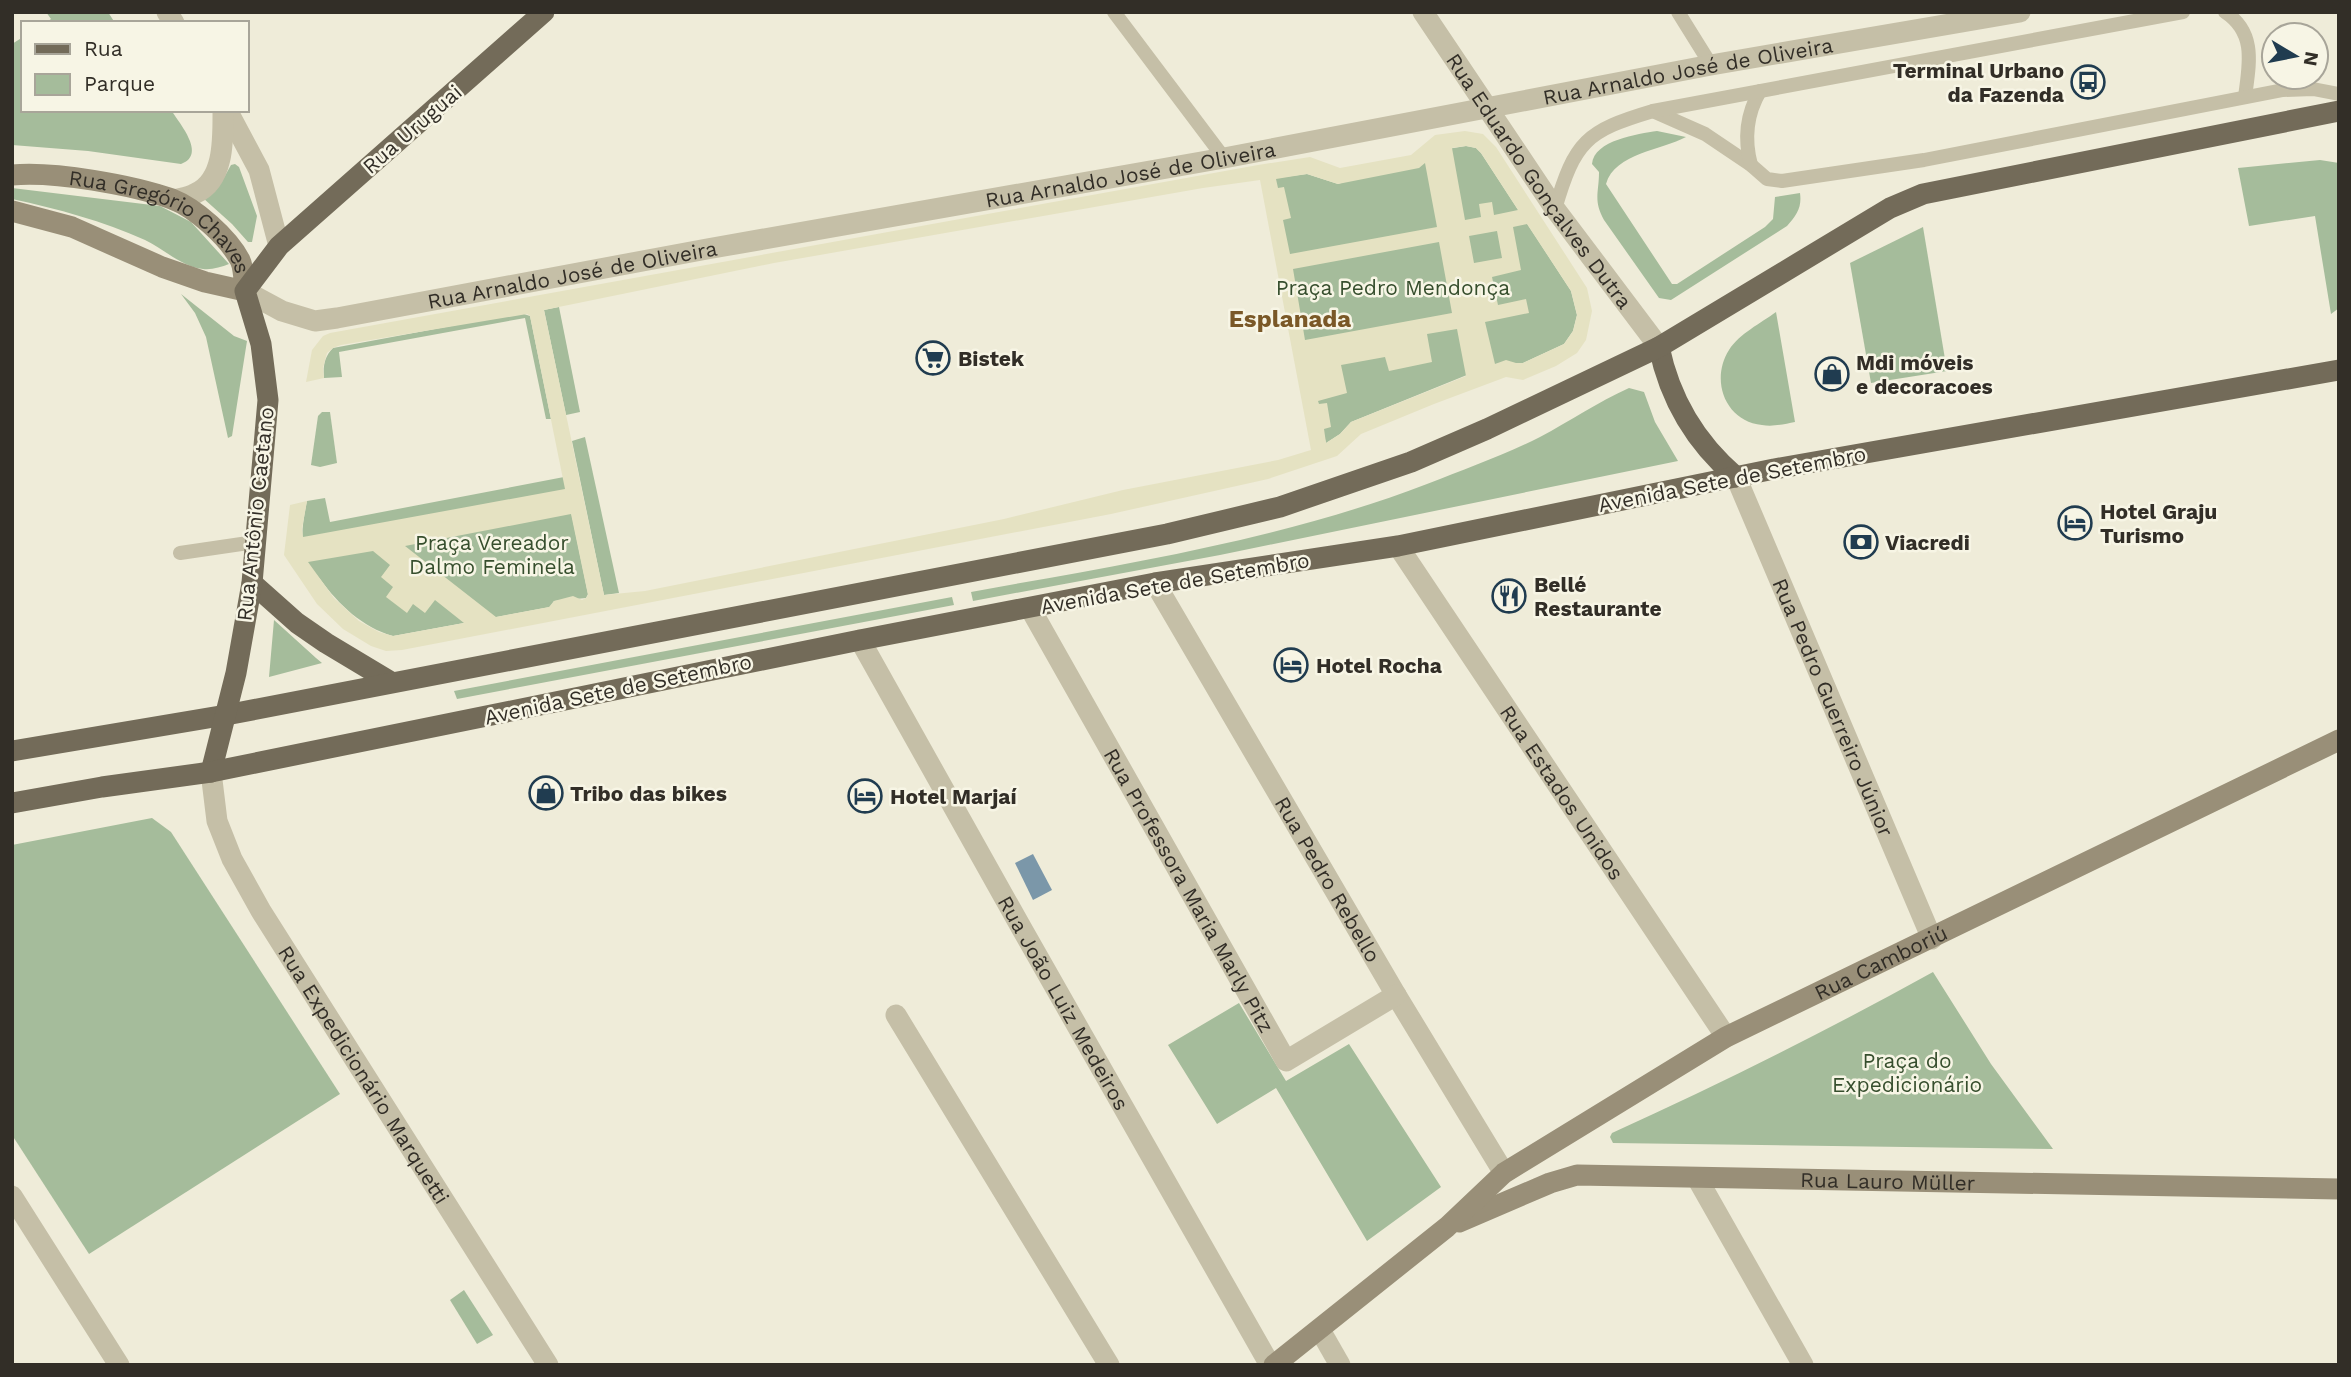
<svg xmlns="http://www.w3.org/2000/svg" width="2351" height="1377" viewBox="0 0 2351 1377" font-family="'Work Sans',sans-serif">
  <style>
    .green { fill: #a5bc9b }
    .plaza { fill: #e5e2c2; fill-rule: evenodd }
    .water { fill: #7b97a9 }
    .lines { fill: none; stroke-linecap: round; stroke-linejoin: round }
    .lane { stroke: #c5bfa7; stroke-width: 14 }
    .street { stroke: #c5bfa7; stroke-width: 21 }
    .secondary { stroke: #998f78; stroke-width: 21 }
    .primary { stroke: #736b59; stroke-width: 21 }
    .labels { text-anchor: middle; dominant-baseline: central; stroke-width: 5; stroke-linejoin: round; paint-order: stroke }
    .poi-label { font-size: 21px; font-weight: bold; fill: #322e27; stroke: #f7f5e5; text-anchor: start }
    .street-label { font-size: 21px; fill: #322e27; stroke: #f7f5e5 }
    .park-label { font-size: 21px; fill: #364e2d; stroke: #f7f5e5 }
    .quarter-label { font-size: 24px; font-weight: bold; fill: #7a5827; stroke: #f7f5e5 }
  </style>
  <rect width="100%" height="100%" fill="#efecd9"/>
  <g class="green">
    <polygon points="46,12 108,12 115,23 46,23 51,19"/>
    <path d="M 23,37 L 23,110 L 171,110 C 180,124 207,155 181,164 L 88,151 L 12,145 L 12,44 Z"/>
    <path d="M 1657,131 L 1686,137 C 1662,150 1615,153 1606,184 L 1672,284 L 1677,284 L 1765,227 L 1773,219 L 1775,197 L 1800,193 C 1802,207 1797,215 1787,226 L 1671,300 L 1659,298 L 1604,220 C 1593,200 1599,193 1599,172 L 1592,164 C 1594,140 1638,134 1657,131 Z"/>
    <polygon points="1466,146 1476,148 1481,153 1571,291 1577,315 1573,331 1564,344 1523,363 1494,364 1351,422 1340,434 1326,443 1261,180 1307,174 1338,184 1441,150"/>
    <polygon points="2320,160 2339,163 2339,308 2331,314 2315,216 2249,226 2238,168"/>
    <polygon points="235,164 239,167 257,216 252,242 248,242 232,224 203,198 222,181 231,165"/>
    <path d="M 12,188 L 160,206 L 191,222 L 229,264 C 221,267 212,270 203,269 C 182,267 164,249 145,240 C 103,221 58,209 12,199 Z"/>
    <polygon points="1923,227 1947,371 1871,383 1850,263"/>
    <polygon points="181,294 234,336 247,341 232,436 228,438 206,337 195,313"/>
    <polygon points="559,307 580,412 566,415 544,310"/>
    <path d="M 1776,312 L 1795,422 C 1785,424 1773,427 1762,425 C 1725,421 1710,380 1729,350 C 1739,334 1761,323 1776,312 Z"/>
    <path d="M 521,313 L 530,316 L 551,419 L 546,419 L 525,318 L 339,352 L 342,377 L 324,378 C 323,367 324,357 333,348 Z"/>
    <path d="M 1629,388 L 1644,392 L 1655,422 L 1678,461 L 1220,555 L 973,601 L 971,592 C 1124,564 1281,540 1427,484 C 1465,469 1504,455 1540,437 C 1570,421 1598,402 1629,388 Z"/>
    <polygon points="322,412 330,412 337,463 320,467 311,465 318,416"/>
    <polygon points="585,437 619,593 604,595 572,441"/>
    <path d="M 564,477 L 588,594 L 586,598 L 554,601 L 550,607 L 393,636 C 362,627 339,605 320,579 C 316,574 310,568 307,561 C 299,542 303,521 307,501 L 325,498 L 330,522 Z"/>
    <polygon points="952,597 954,605 457,699 454,691"/>
    <polygon points="274,620 316,658 322,663 269,677"/>
    <polygon points="152,818 171,832 340,1094 89,1254 12,1135 12,845"/>
    <path d="M 1933,972 L 1991,1064 L 2053,1149 L 1613,1143 L 1610,1137 L 1612,1133 C 1721,1084 1828,1030 1933,972 Z"/>
    <polygon points="1239,1003 1286,1081 1349,1044 1441,1187 1367,1241 1276,1088 1217,1124 1168,1045"/>
    <polygon points="464,1290 493,1335 477,1344 450,1300"/>
  </g>
  <path class="plaza" d="M 1465,131 L 1483,134 L 1496,147 L 1587,288 L 1592,311 L 1586,340 L 1577,353 L 1556,366 L 1523,380 L 1506,377 L 1434,404 L 1361,434 L 1337,456 L 1268,479 L 1111,514 L 402,650 L 386,651 L 371,646 L 343,629 L 317,604 L 284,555 L 290,505 L 307,501 L 302,529 L 303,537 L 565,489 L 530,316 L 527,314 L 341,345 L 333,348 L 327,353 L 323,368 L 324,378 L 306,382 L 312,350 L 323,336 L 330,333 L 1258,165 L 1310,157 L 1340,168 L 1411,155 L 1435,135 ZM 1466,146 L 1476,148 L 1481,153 L 1518,210 L 1494,215 L 1492,202 L 1479,204 L 1481,217 L 1465,220 L 1452,148 ZM 1425,163 L 1437,227 L 1290,254 L 1283,220 L 1291,218 L 1284,187 L 1278,188 L 1276,179 L 1307,174 L 1338,184 L 1419,168 ZM 1260,180 L 1311,450 L 1278,460 L 1123,490 L 1004,519 L 645,591 L 604,595 L 544,310 L 774,263 L 1203,188 ZM 1527,224 L 1571,291 L 1577,315 L 1573,331 L 1564,344 L 1523,363 L 1516,363 L 1506,360 L 1495,364 L 1485,322 L 1529,313 L 1526,299 L 1498,305 L 1492,277 L 1521,270 L 1513,227 ZM 1497,231 L 1502,258 L 1474,263 L 1469,236 ZM 1439,242 L 1452,313 L 1305,340 L 1293,269 ZM 1457,329 L 1466,376 L 1351,422 L 1340,434 L 1326,443 L 1324,429 L 1331,427 L 1327,403 L 1319,404 L 1318,401 L 1347,393 L 1341,365 L 1385,357 L 1389,371 L 1432,362 L 1427,334 ZM 571,514 L 588,595 L 586,598 L 582,600 L 573,596 L 554,601 L 549,607 L 496,617 L 405,546 ZM 373,551 L 390,565 L 381,577 L 393,587 L 386,597 L 407,613 L 413,604 L 425,613 L 435,600 L 464,623 L 393,636 L 379,632 L 359,621 L 334,598 L 308,562 Z"/>
  <polygon class="water" points="1033,854 1052,890 1033,900 1015,863"/>
  <g class="lines">
    <g class="lane">
      <polyline points="1114,12 1224,158"/>
      <polyline points="1678,12 1711,65"/>
      <path d="M 2225,12 C 2257,33 2249,65 2245,97"/>
      <polyline points="1653,111 1705,134 1751,165 1767,179 1782,181 1924,160 2283,90 2313,89 2339,94"/>
      <path d="M 1751,165 C 1744,139 1746,115 1760,91"/>
      <path d="M 1555,209 C 1575,141 1586,131 1653,111 L 2183,12"/>
      <polyline points="180,553 255,542"/>
    </g>
    <g class="street">
      <polyline points="167,12 174,23"/>
      <path id="s1" d="M 1423,12 L 1555,209 L 1659,347"/>
      <polyline points="227,110 259,170 279,246"/>
      <path d="M 174,200 C 181,198 190,197 196,193 C 225,180 223,137 223,110"/>
      <path id="s2" d="M 245,291 L 282,311 L 315,321 L 337,318 L 707,249 L 1224,158 L 1711,65 L 2020,12"/>
      <path id="s3" d="M 1736,477 L 1932,939"/>
      <path id="s4" d="M 1398,546 L 1726,1037"/>
      <path id="s5" d="M 1155,583 L 1396,995 L 1504,1173"/>
      <path id="s6" d="M 1030,608 L 1286,1061 L 1396,995"/>
      <path id="s7" d="M 860,640 L 1022,929 L 1270,1365"/>
      <path id="s8" d="M 211,772 L 217,821 L 232,859 L 261,911 L 548,1365"/>
      <polyline points="896,1015 1109,1365"/>
      <polyline points="1697,1178 1803,1365"/>
      <polyline points="12,1196 119,1365"/>
      <polyline points="1320,1330 1340,1365"/>
    </g>
    <g class="secondary">
      <path id="s9" d="M 12,175 C 55,171 132,185 172,199 C 195,208 228,237 240,260 C 244,268 244,282 245,291 L 205,282 L 162,267 L 72,227 L 12,211"/>
      <path id="s10" d="M 1459,1222 L 1550,1183 L 1577,1175 L 2339,1189"/>
      <path id="s11" d="M 1274,1365 L 1447,1227 L 1504,1173 L 1726,1037 L 2339,740"/>
    </g>
    <g class="primary">
      <path d="M 1659,347 C 1670,400 1695,442 1736,477"/>
      <polyline points="252,583 297,623 326,643 391,682"/>
      <polyline points="12,751 226,715 1167,534 1280,507 1411,462 1487,429 1659,347 1890,208 1923,194 2339,111"/>
      <polyline points="211,772 236,673 252,583 268,400 261,344 245,291 279,246 544,12"/>
      <polyline points="12,803 102,787 211,772 860,640 1155,583 1398,546 1774,469 2339,370"/>
    </g>
  </g>
  <defs>
    <symbol id="bus-ring" viewBox="-11 -11 22 22"><circle r="9.5" fill="#f7f5e5" stroke="#203c50" stroke-width="1.5"/><path d="M-5-6H5V4H4V6H2V4H-2V6H-4V4H-5ZM-3.5-4V0h7V-4ZM-3.5 1.2v1.5H-2V1.2ZM2 1.2v1.5H3.5V1.2Z" fill="#203c50"/></symbol>
    <symbol id="supermarket-ring" viewBox="-11 -11 22 22"><circle r="9.5" fill="#f7f5e5" stroke="#203c50" stroke-width="1.5"/><path d="M-6-5.5h2.5l.6 2H6L4.5 2H-2.5L-4.4-4H-6ZM-1.5 3.2a1.3 1.3 0 1 0 .1 0ZM3 3.2a1.3 1.3 0 1 0 .1 0Z" fill="#203c50"/></symbol>
    <symbol id="shop-ring" viewBox="-11 -11 22 22"><circle r="9.5" fill="#f7f5e5" stroke="#203c50" stroke-width="1.5"/><path d="M-5-2.5h2.3a2.7 3.5 0 0 1 5.4 0H5L5.5 6h-11ZM-1.5-2.5h3a1.5 2.3 0 0 0-3 0Z" fill="#203c50"/></symbol>
    <symbol id="hotel-ring" viewBox="-11 -11 22 22"><circle r="9.5" fill="#f7f5e5" stroke="#203c50" stroke-width="1.5"/><path d="M-6-4.5h1.5V1H6V5H4.5V3h-9V5H-6ZM-4 0a1.8 1.8 0 1 1 3.6 0ZM.5 0V-2.5h3Q6-2.5 6 0Z" fill="#203c50"/></symbol>
    <symbol id="bank-ring" viewBox="-11 -11 22 22"><circle r="9.5" fill="#f7f5e5" stroke="#203c50" stroke-width="1.5"/><path d="M-6-4H6V4H-6ZM0-2.3a2.3 2.3 0 1 0 0 4.6a2.3 2.3 0 1 0 0-4.6Z" fill="#203c50"/></symbol>
    <symbol id="restaurant-ring" viewBox="-11 -11 22 22"><circle r="9.5" fill="#f7f5e5" stroke="#203c50" stroke-width="1.5"/><path d="M-5-6h1v4h1v-4h1v4h1v-4h1v5L-1.5 .5V6h-2V.5L-5-1ZM5-6V6H3V1.5H1.5Q1.5-4 5-6Z" fill="#203c50"/></symbol>
  </defs>
  <g fill-rule="evenodd">
    <use href="#bus-ring" x="2069" y="63" width="38" height="38"/>
    <use href="#supermarket-ring" x="914" y="339" width="38" height="38"/>
    <use href="#shop-ring" x="1813" y="355" width="38" height="38"/>
    <use href="#hotel-ring" x="2056" y="504" width="38" height="38"/>
    <use href="#bank-ring" x="1842" y="523" width="38" height="38"/>
    <use href="#restaurant-ring" x="1490" y="577" width="38" height="38"/>
    <use href="#hotel-ring" x="1272" y="646" width="38" height="38"/>
    <use href="#shop-ring" x="527" y="774" width="38" height="38"/>
    <use href="#hotel-ring" x="846" y="777" width="38" height="38"/>
  </g>
  <g class="labels">
    <g class="poi-label">
      <text x="2064" y="70" text-anchor="end">Terminal Urbano<tspan x="2064" dy="24">da Fazenda</tspan></text>
      <text x="958" y="358">Bistek</text>
      <text x="1856" y="362">Mdi móveis<tspan x="1856" dy="24">e decoracoes</tspan></text>
      <text x="2100" y="511">Hotel Graju<tspan x="2100" dy="24">Turismo</tspan></text>
      <text x="1885" y="542">Viacredi</text>
      <text x="1534" y="584">Bellé<tspan x="1534" dy="24">Restaurante</tspan></text>
      <text x="1316" y="665">Hotel Rocha</text>
      <text x="570" y="793">Tribo das bikes</text>
      <text x="890" y="796">Hotel Marjaí</text>
    </g>
    <g class="street-label">
      <text stroke="none"><textPath href="#s2" startOffset="1472">Rua Arnaldo José de Oliveira</textPath></text>
      <text transform="translate(412 129) rotate(-41)">Rua Uruguai</text>
      <text stroke="none"><textPath href="#s2" startOffset="905">Rua Arnaldo José de Oliveira</textPath></text>
      <text stroke="none"><textPath href="#s1" startOffset="205">Rua Eduardo Gonçalves Dutra</textPath></text>
      <text stroke="none"><textPath href="#s9" startOffset="163">Rua Gregório Chaves</textPath></text>
      <text stroke="none"><textPath href="#s2" startOffset="338">Rua Arnaldo José de Oliveira</textPath></text>
      <text transform="translate(1732 479) rotate(-11)">Avenida Sete de Setembro</text>
      <text transform="translate(255 514) rotate(-84)">Rua Antônio Caetano</text>
      <text transform="translate(1175 583) rotate(-10)">Avenida Sete de Setembro</text>
      <text transform="translate(618 689) rotate(-12)">Avenida Sete de Setembro</text>
      <text stroke="none"><textPath href="#s3" startOffset="250">Rua Pedro Guerreiro Júnior</textPath></text>
      <text stroke="none"><textPath href="#s4" startOffset="296">Rua Estados Unidos</textPath></text>
      <text stroke="none"><textPath href="#s5" startOffset="343">Rua Pedro Rebello</textPath></text>
      <text stroke="none"><textPath href="#s6" startOffset="324">Rua Professora Maria Marly Pitz</textPath></text>
      <text stroke="none"><textPath href="#s11" startOffset="732">Rua Camboriú</textPath></text>
      <text stroke="none"><textPath href="#s7" startOffset="416">Rua João Luiz Medeiros</textPath></text>
      <text stroke="none"><textPath href="#s8" startOffset="343">Rua Expedicionário Marquetti</textPath></text>
      <text stroke="none"><textPath href="#s10" startOffset="438">Rua Lauro Müller</textPath></text>
    </g>
    <g class="park-label">
      <text x="1393" y="287">Praça Pedro Mendonça</text>
      <text x="492" y="542">Praça Vereador<tspan x="492" dy="24">Dalmo Feminela</tspan></text>
      <text x="1907" y="1060">Praça do<tspan x="1907" dy="24">Expedicionário</tspan></text>
    </g>
    <g class="quarter-label">
      <text x="1290" y="319">Esplanada</text>
    </g>
  </g>
  <rect width="2351" height="1377" fill="none" stroke="#322e27" stroke-width="28"/>
  <rect x="21" y="21" width="228" height="91" fill="#f7f5e5" stroke="#a8a599" stroke-width="2"/>
  <rect x="35" y="44" width="35" height="10" fill="#736b59" stroke="#a8a599" stroke-width="2"/>
  <text x="84" y="56" font-size="21" fill="#322e27">Rua</text>
  <rect x="35" y="74" width="35" height="21" fill="#a5bc9b" stroke="#a8a599" stroke-width="2"/>
  <text x="84" y="91" font-size="21" fill="#322e27">Parque</text>
  <g transform="translate(2295 56) rotate(100)"><circle r="33" fill="#f7f5e5" stroke="#a8a599" stroke-width="2"/>
  <path d="M0-5L12 26L0 18L-12 26Z" fill="#203c50"/>
  <text y="-10" font-size="19" font-weight="bold" text-anchor="middle" fill="#322e27">N</text>
  </g>
</svg>
